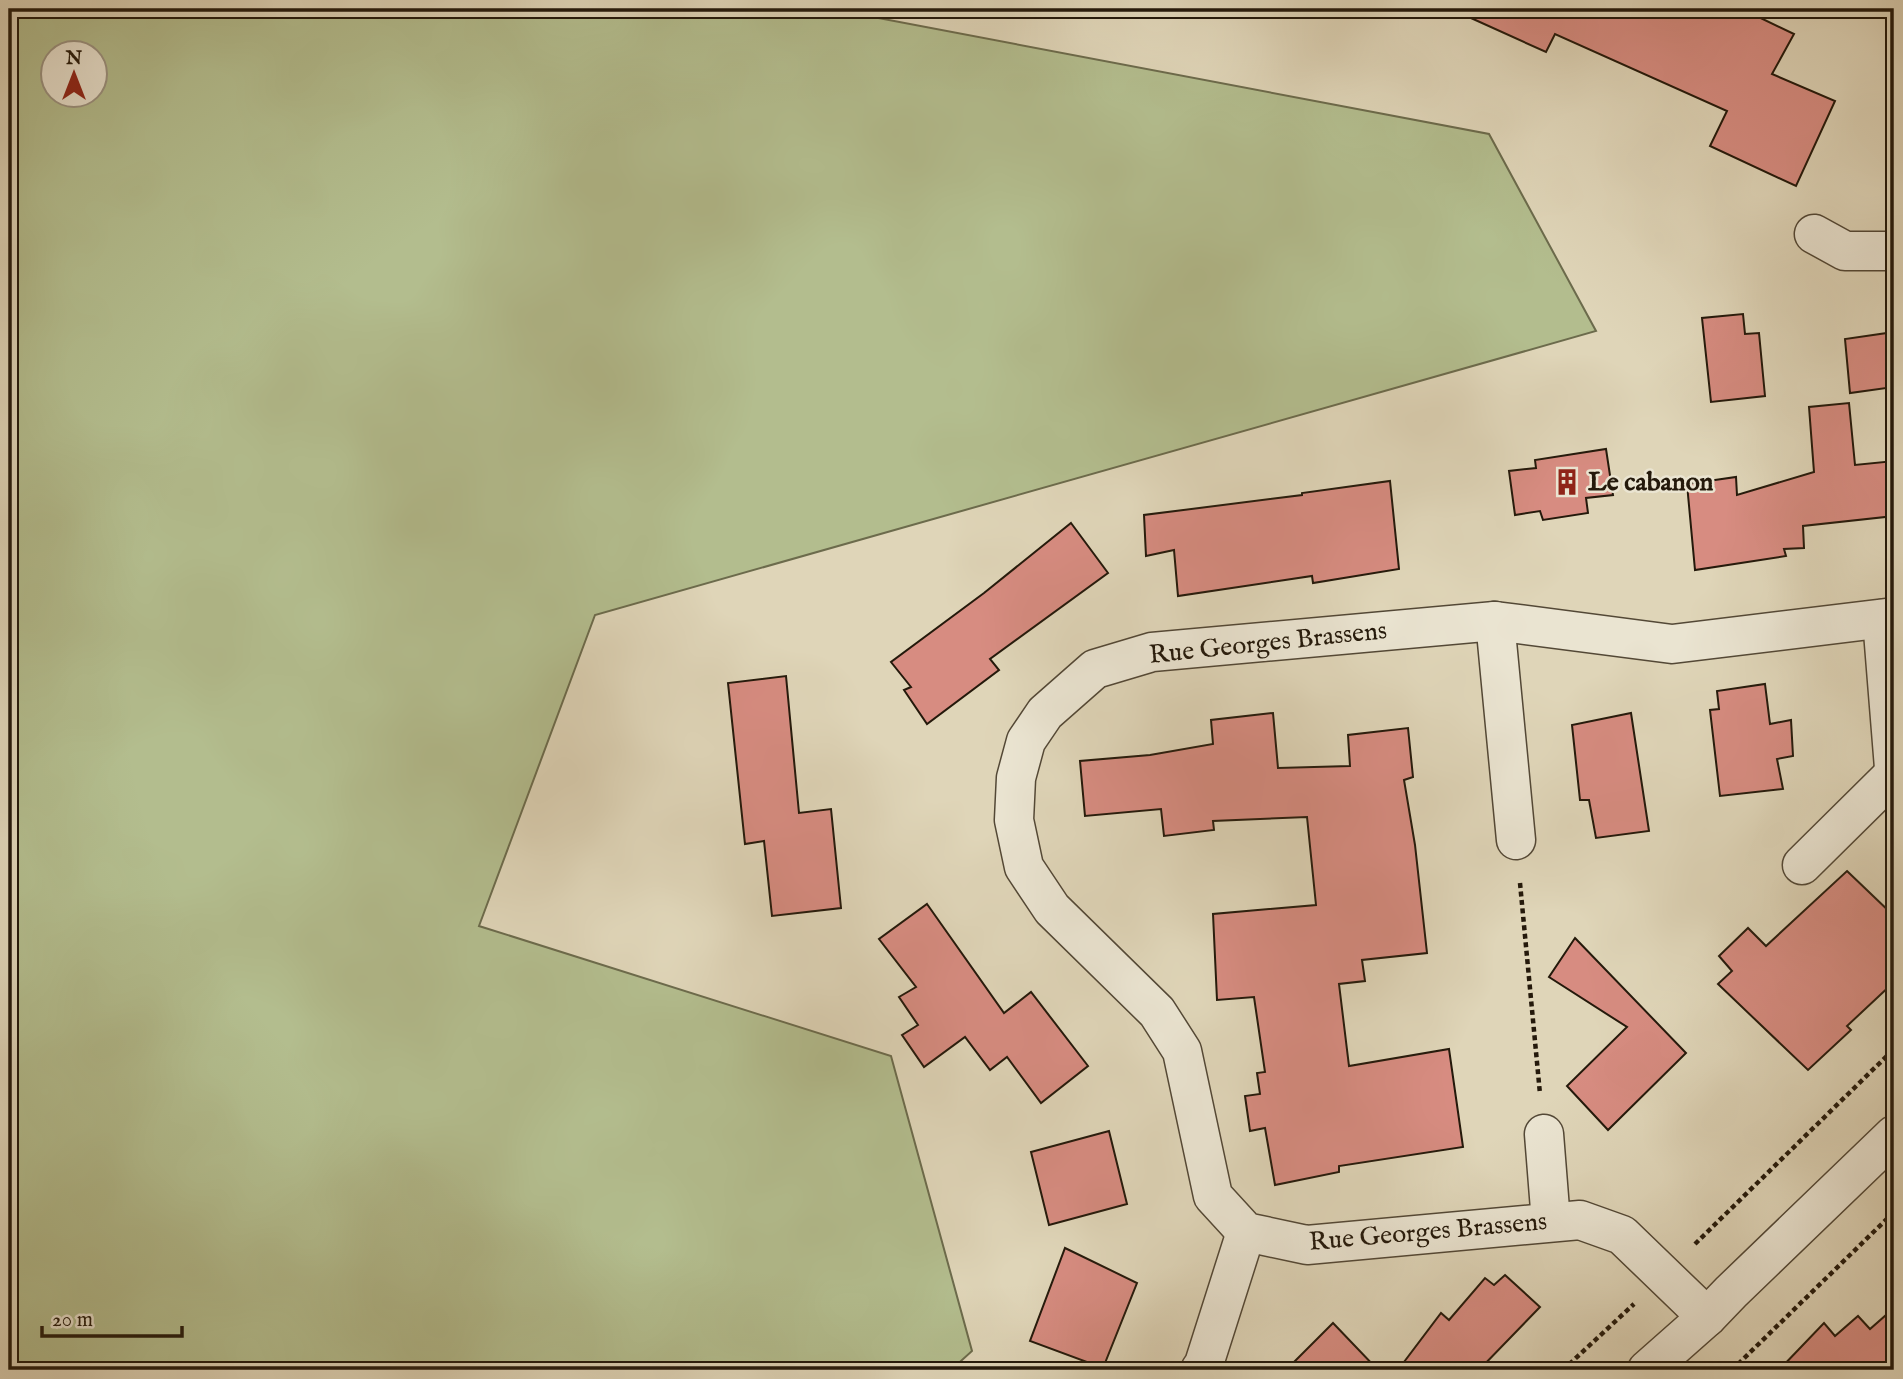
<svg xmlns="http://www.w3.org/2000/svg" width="1903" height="1379" viewBox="0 0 1903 1379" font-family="'IM FELL English',serif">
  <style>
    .green { fill: #b3bd8e; stroke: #6c6b4c; stroke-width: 2; fill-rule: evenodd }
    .building { fill: #d78c81; stroke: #24190b; stroke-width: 2 }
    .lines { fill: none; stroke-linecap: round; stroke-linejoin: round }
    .minor-casing { stroke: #534836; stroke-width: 41 }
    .path { stroke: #24190b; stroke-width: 4.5; stroke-dasharray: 5 3.5; stroke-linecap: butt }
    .minor { stroke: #eae4d1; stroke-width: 38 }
    .labels { text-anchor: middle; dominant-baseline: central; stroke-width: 5; stroke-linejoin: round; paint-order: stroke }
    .poi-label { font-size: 26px; font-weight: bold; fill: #24190b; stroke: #eae4d1; text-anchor: start }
    .street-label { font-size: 26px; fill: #24190b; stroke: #eae4d1 }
  </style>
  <rect width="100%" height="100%" fill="#dfd5b8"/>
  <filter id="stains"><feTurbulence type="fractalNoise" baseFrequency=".00286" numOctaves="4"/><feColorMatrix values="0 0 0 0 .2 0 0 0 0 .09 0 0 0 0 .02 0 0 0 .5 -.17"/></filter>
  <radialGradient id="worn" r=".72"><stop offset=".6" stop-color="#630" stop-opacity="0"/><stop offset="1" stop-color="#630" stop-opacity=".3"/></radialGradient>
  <path class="green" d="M 9,9 L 831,9 L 1489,134 L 1596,331 L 595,615 L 479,926 L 891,1056 L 972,1351 L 951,1370 L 9,1370 ZM 52,52 L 94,52 L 94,94 L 52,94 Z"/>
  <g class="building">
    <polygon points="1451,9 1742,9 1794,34 1772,74 1835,101 1796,186 1710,146 1727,111 1555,34 1546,52"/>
    <polygon points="1743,314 1745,334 1759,333 1765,396 1711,402 1702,318"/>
    <polygon points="1894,332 1894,387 1850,393 1845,339"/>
    <polygon points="1849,403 1855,465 1894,461 1894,516 1803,526 1804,548 1784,549 1786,556 1695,570 1687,484 1736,477 1737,495 1814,472 1809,407"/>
    <polygon points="1606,449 1613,495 1586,498 1588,513 1543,520 1540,511 1515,515 1509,471 1536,468 1535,460"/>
    <polygon points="1390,481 1399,569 1313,583 1312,576 1178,596 1174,550 1146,556 1144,515 1302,495 1302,493"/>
    <polygon points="1071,523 1108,573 990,659 999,670 927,724 904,690 911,687 891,662 984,593"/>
    <polygon points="786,676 799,813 831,809 841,908 772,916 764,841 745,844 728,683"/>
    <polygon points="1765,684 1770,724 1791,720 1793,756 1777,759 1783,789 1720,796 1710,710 1719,709 1717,691"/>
    <polygon points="1273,713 1278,768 1350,766 1348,735 1408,728 1413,777 1404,780 1415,845 1427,953 1362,960 1365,981 1339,984 1349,1066 1449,1049 1463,1147 1339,1166 1339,1172 1275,1185 1265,1128 1250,1131 1245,1096 1260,1094 1257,1073 1265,1072 1254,997 1217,1000 1213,914 1316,905 1307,817 1213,821 1214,830 1164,836 1161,809 1085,816 1080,761 1150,755 1213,744 1211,720"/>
    <polygon points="1631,713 1649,831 1596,838 1589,800 1580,800 1572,725"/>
    <polygon points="1847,871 1894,916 1894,982 1847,1026 1851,1030 1808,1070 1718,984 1732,971 1719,956 1748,928 1766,946"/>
    <polygon points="927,904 1004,1013 1031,992 1088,1066 1041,1103 1007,1057 990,1070 965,1037 924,1067 902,1035 918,1025 899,997 916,987 879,939"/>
    <polygon points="1575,938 1686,1053 1608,1130 1567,1086 1627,1027 1549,977"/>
    <polygon points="1109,1131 1127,1204 1049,1225 1031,1152"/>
    <polygon points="1065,1248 1137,1283 1103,1368 1030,1341"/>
    <polygon points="1505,1275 1540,1307 1479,1370 1398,1370 1441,1313 1449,1320 1485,1278 1494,1285"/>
    <polygon points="1894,1308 1894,1370 1779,1370 1824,1323 1835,1336 1858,1316 1870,1329"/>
    <polygon points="1333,1323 1378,1370 1286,1370"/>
  </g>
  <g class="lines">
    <defs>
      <g id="minor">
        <polyline points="1814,234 1845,251 1894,251"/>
        <polyline points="1882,619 1894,768"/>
        <polyline points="1495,621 1516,840"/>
        <polyline points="1802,865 1894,774"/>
        <polyline points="1544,1134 1551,1222"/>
        <polyline points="1707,1317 1622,1235 1580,1220 1307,1245 1246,1232 1213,1196 1182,1051 1157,1012 1052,909 1024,867 1014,820 1016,778 1026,741 1045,713 1095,669 1152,652 1495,621 1672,644 1894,617"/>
        <polyline points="1200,1370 1204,1364 1246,1232"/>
        <polyline points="1647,1370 1707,1317 1731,1292 1894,1135"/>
      </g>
    </defs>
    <use href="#minor" class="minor-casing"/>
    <g class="path">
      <polyline points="1520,883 1540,1094"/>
      <polyline points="1695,1244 1894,1049"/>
      <polyline points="1563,1370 1634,1304"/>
      <polyline points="1732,1370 1894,1212"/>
    </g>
    <use href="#minor" class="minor"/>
  </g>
  <defs>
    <symbol id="building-bare" viewBox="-9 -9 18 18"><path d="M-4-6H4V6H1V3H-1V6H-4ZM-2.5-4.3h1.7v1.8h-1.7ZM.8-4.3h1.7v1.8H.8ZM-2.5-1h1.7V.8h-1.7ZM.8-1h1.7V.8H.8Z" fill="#8f2418" stroke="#eae4d1" stroke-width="2.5" paint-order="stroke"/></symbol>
  </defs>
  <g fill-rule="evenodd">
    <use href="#building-bare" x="1548" y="463" width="38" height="38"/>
  </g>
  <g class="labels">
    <g class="poi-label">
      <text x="1588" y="482">Le cabanon</text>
    </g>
    <g class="street-label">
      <text transform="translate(1268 643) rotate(-6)">Rue Georges Brassens</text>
      <text transform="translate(1428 1232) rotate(-5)">Rue Georges Brassens</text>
    </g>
  </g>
  <rect width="1903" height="1379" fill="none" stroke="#dfd5b8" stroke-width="35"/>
  <rect x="10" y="10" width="1882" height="1358" fill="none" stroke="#24190b" stroke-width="3.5"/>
  <rect x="18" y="18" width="1868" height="1344" fill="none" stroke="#24190b" stroke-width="2"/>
  <g transform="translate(74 74)"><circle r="33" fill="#eae4d1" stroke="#9b9382" stroke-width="2"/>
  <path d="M0-5L12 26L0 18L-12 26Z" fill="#8f2418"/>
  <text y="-10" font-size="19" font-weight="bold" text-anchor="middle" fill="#24190b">N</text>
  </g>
  <path d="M42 1326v10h140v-10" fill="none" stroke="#24190b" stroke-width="3.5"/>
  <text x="52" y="1326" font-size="21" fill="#24190b" stroke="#eae4d1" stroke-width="5" paint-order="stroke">20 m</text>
  <rect width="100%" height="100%" filter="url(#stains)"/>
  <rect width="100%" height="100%" fill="url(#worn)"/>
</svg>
